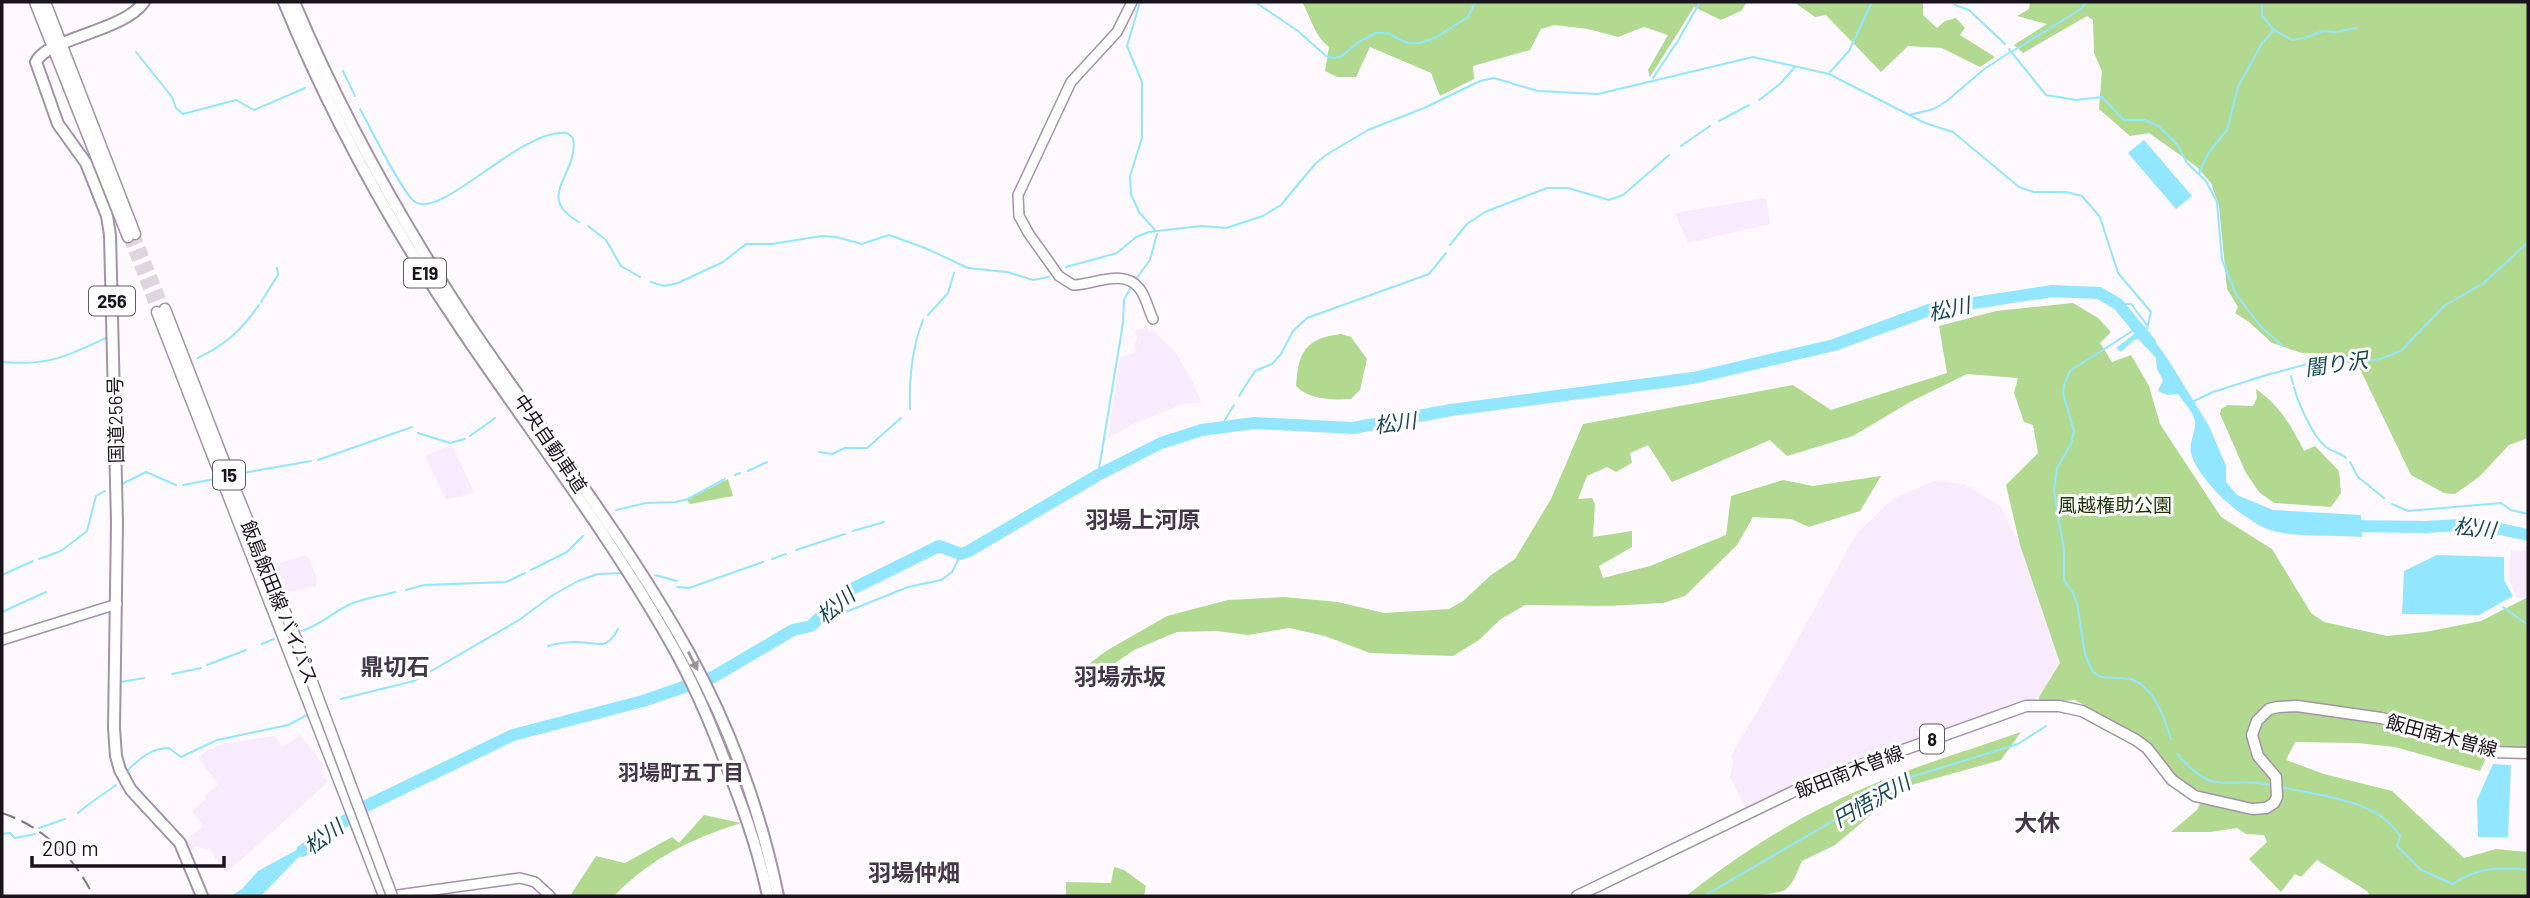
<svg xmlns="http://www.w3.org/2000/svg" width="2530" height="898" viewBox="0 0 2530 898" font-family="Barlow,'Noto Sans JP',sans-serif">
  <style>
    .built { fill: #f8ebfd }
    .green { fill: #b2d990 }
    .water { fill: #93e6ff }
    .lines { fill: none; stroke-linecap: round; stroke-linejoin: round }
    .stream { stroke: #93e6ff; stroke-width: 2 }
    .river { stroke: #93e6ff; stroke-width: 12 }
    .primary-tunnel { stroke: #dbd7dc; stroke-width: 10; stroke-dasharray: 10 5; stroke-linecap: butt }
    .secondary-casing { stroke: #a392a9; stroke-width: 12 }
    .primary-casing { stroke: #a392a9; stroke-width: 13 }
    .highway-casing { stroke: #a392a9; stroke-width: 14 }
    .secondary { stroke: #fff; stroke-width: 9 }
    .primary { stroke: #fff; stroke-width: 10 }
    .highway { stroke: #fff; stroke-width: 10 }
    .rail { stroke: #7e7981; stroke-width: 2; stroke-dasharray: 14 7; stroke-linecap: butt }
    .primary-bridge-casing { stroke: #a392a9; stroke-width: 13; stroke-linecap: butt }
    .primary-bridge { stroke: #fff; stroke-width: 10 }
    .oneway { fill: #989599 }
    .labels { text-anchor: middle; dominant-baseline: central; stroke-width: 6; stroke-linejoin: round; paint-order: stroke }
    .shield { fill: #fff; stroke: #5f5a61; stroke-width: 2 }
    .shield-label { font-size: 18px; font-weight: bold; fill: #1a141d }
    .street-label { font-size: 19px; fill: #1a141d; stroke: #fff }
    .park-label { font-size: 19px; fill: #1c3300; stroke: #fff }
    .water-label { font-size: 21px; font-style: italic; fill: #174855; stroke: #fff }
    .neighbourhood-label { font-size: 21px; font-weight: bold; fill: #45374b; stroke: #fff }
    .quarter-label { font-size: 23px; font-weight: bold; fill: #45374b; stroke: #fff }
  </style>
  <rect width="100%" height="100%" fill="#fdf9fe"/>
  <g class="built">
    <polygon points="1766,198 1770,224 1688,243 1675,213"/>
    <polygon points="1146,327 1150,331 1153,330 1176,353 1195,387 1201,402 1185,403 1135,423 1108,438 1120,358 1137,352 1133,344 1138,341 1135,331"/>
    <polygon points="452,445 474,492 446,500 425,456"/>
    <polygon points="1935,481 1964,484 2000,506 2020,545 2060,663 2039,697 1874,757 1746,809 1730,777 1733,761 1731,756 1758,710 1857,533 1894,498"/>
    <polygon points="2511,550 2528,551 2528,595 2525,598 2517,598 2509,580"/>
    <polygon points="307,555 317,578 316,586 284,593 274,568 276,564"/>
    <polygon points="300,735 323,764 321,773 328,782 226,873 210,850 196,847 188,853 183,843 203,826 192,810 206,799 204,796 219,785 198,758 209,749 223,744 274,736 283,747"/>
  </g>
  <g class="green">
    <path d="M 1302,2 L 1747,2 L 1741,11 L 1721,20 L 1694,7 L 1650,77 L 1648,70 L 1668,35 L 1644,27 L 1618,37 L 1588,29 L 1554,25 L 1541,29 L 1530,50 L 1473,66 L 1474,79 L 1440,96 L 1431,73 L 1370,47 L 1356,77 L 1337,77 L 1325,71 L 1329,47 C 1314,35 1311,18 1302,2 Z"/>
    <polygon points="1794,2 1923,2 1923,15 1937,28 1945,21 1956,18 1965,28 1960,35 1995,57 1980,67 1942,48 1908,46 1881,72 1826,15 1815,17"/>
    <polygon points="2030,2 2528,2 2528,438 2509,445 2479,477 2455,494 2444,493 2411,475 2359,367 2332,353 2302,353 2272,343 2249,322 2235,313 2238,307 2227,289 2219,206 2211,183 2197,167 2149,133 2130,136 2099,109 2102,71 2094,53 2093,20 2087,16 2023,53 2014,45 2047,24 2017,16 2029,9"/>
    <polygon points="2073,303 2098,318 2111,332 2100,343 2112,362 2131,355 2149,386 2160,424 2221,517 2272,549 2311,613 2324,622 2387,636 2425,632 2481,621 2528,597 2528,747 2490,749 2480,771 2395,747 2357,743 2295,742 2286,760 2324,774 2392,791 2464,858 2496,849 2528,852 2528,896 2370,896 2367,891 2317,860 2301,877 2295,874 2281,892 2249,859 2267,842 2264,835 2246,834 2237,828 2210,832 2171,832 2197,810 2205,793 2184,784 2170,770 2150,743 2075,700 2040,703 2039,697 2060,663 2020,545 2006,485 2038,453 2033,425 2024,422 2014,393 2018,378 1967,374 1910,402 1853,436 1787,456 1770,440 1672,482 1648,445 1630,453 1632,463 1616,472 1607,467 1587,476 1578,499 1592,498 1595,504 1593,537 1632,531 1632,547 1599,566 1603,578 1650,566 1726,535 1731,496 1783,480 1813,486 1881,476 1860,511 1809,527 1791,519 1753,517 1737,545 1685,596 1663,603 1608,606 1525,605 1501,619 1479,640 1453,656 1370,653 1325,636 1289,628 1248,635 1216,631 1177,632 1134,650 1081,687 1078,678 1086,666 1106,651 1167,616 1228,600 1284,597 1338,602 1384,613 1449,609 1463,601 1491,575 1515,559 1551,499 1583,424 1793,385 1831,410 1947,373 1939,326 1996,311"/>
    <path d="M 1341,334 L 1351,337 L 1367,359 L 1360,390 L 1351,399 C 1332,400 1309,400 1296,386 C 1298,353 1305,338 1341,334 Z"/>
    <path d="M 2256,389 C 2281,407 2290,424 2304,451 L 2315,446 L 2339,471 L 2341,493 L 2331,507 L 2274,503 L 2259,492 L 2246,473 L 2220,414 L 2221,409 L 2228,405 L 2253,406 L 2257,398 Z"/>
    <polygon points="728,479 733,496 690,504 687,500"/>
    <path d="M 2021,732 L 2001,760 L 1904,787 L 1835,845 L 1802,861 C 1797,871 1794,883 1785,890 C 1767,898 1709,896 1686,896 C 1740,853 1800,815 1864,788 C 1915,766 1969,750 2021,732 Z"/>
    <path d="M 704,815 L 741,823 C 692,838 650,859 614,896 L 570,896 L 596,856 L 625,863 L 672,837 L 679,843 Z"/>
    <polygon points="1114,867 1124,870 1146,886 1144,896 1066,896 1066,882 1111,883"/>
  </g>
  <g class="water">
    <polygon points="2144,140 2192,196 2176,209 2128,153"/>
    <path d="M 2142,328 L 2152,337 L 2169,361 L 2209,426 L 2226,466 L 2226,482 L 2237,495 L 2273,510 L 2361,515 L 2362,537 C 2336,535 2294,538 2270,530 C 2244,521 2198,481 2191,453 C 2189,444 2194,435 2195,426 C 2197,415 2184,403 2178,394 L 2167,395 L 2158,391 L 2163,380 L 2157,369 L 2156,358 L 2139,339 L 2134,340 L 2121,352 L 2116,348 Z"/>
    <polygon points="2437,555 2504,557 2504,580 2513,596 2479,615 2402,614 2404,571"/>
    <polygon points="2493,764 2511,765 2508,837 2478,837 2477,800"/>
    <polygon points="315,840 261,896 231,896 242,889 258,871"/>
  </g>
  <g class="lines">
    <g class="stream">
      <polyline points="1140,2 1127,46 1142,82 1142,138 1130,176 1131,194 1139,212 1156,231"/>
      <polyline points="1255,2 1298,31 1326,56 1334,58 1342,56 1360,41 1376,33 1387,33 1407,43 1420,43 1435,38 1468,17 1475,2"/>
      <polyline points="2262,2 2262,16 2274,30 2292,40 2304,38 2323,31 2336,32 2356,28"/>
      <polyline points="1955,5 1969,10 2005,44"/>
      <polyline points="2009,49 2046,95 2076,100 2102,97 2124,120 2145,120 2158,126 2177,144 2187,163 2206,181 2217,202 2222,260 2236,294 2261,327 2283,346"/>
      <polyline points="2013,51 2081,9 2086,2"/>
      <polyline points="136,52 172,97 176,108 183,114 236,100 254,110 305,88"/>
      <polyline points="343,71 355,96"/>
      <polyline points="1830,72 1849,51 1872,2"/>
      <polyline points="1653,78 1679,39 1700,2"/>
      <polyline points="1759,100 1780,84 1795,67"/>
      <path d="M 360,109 C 370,127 401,191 415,202 C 442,220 520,128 567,133 L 573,138 C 580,174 533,196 579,222"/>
      <polyline points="1909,115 1934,109 1948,100 1983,70 2010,52"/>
      <polyline points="1719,121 1749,105"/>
      <polyline points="1681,146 1710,126"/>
      <polyline points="2199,173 2209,152 2227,130 2238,87 2262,43 2274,30"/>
      <polyline points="588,226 606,240 621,266 640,277"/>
      <polyline points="1450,245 1467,224 1485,212 1547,188 1568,188 1609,200 1623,195 1669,155"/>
      <polyline points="1066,267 1117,253 1136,237 1149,232 1201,226 1226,228 1263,216 1281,205 1315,164 1326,155 1368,130 1424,108 1480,81 1494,78 1538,91 1598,94 1753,57 1829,74 1925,123 1953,132 2019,187 2034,192 2066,192 2082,196 2100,217 2118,273 2151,312 2147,329 2143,332"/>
      <polyline points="1136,279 1150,260 1157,234"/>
      <polyline points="651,282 664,286 678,283 723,262 746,244 772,244 821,236 836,237 862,244 889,235 925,248 968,268 1007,272 1033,280 1049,277"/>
      <polyline points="261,302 278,275 277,268"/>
      <polyline points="2118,304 2131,304 2147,325"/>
      <polyline points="928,315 948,293 954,273"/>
      <polyline points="2137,328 2070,371 2064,385 2063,394 2074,431 2071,444 2057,468 2054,491 2064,550 2064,580 2073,593 2077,603 2085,654 2093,672 2101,677 2131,679 2141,684 2152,695 2162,713 2171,739"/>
      <path d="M 198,358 C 226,344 241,331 259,305"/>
      <path d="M 2,362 C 48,366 65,357 106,338"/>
      <polyline points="2291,376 2293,384"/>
      <path d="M 2294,387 C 2298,403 2313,437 2326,447 C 2332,452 2340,452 2346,458"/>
      <polyline points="1239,396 1255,371 1272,364 1281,354 1293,331 1307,318 1429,274 1446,253"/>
      <polyline points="2194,401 2213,392 2270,374 2315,362 2361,362 2380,359 2401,351 2444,306 2484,283 2528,242"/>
      <path d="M 910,409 C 909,379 912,348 923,320"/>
      <polyline points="1220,428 1234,405"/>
      <polyline points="418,433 450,443 465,439"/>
      <polyline points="470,436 495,418"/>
      <polyline points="819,452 832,454 845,448 867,448 901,418"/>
      <polyline points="318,460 412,427"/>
      <polyline points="2350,462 2358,477 2384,498"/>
      <polyline points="748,471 767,462"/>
      <polyline points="243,473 311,461"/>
      <polyline points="735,475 740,473"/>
      <polyline points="1098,475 1123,323 1124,300 1131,287"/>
      <polyline points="122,484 146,472 176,485"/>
      <polyline points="183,485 215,479"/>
      <polyline points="2392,504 2408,511 2501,503 2511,510 2528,514"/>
      <polyline points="616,510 646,503 676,502 688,499 725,479"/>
      <polyline points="853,531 884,522"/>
      <polyline points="796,550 845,534"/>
      <polyline points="39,559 61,551 87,531 96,496 105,491"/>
      <polyline points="772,559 786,554"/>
      <polyline points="531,570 567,552 583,536"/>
      <polyline points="2,575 33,561"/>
      <polyline points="655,575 677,581"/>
      <polyline points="677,587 689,588 763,562"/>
      <polyline points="406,590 424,585 506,582 525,573"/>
      <polyline points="2503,607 2528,625"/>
      <polyline points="2,612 46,592"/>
      <polyline points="811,626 908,587 941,580 952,572 961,554"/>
      <path d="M 302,631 C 323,624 332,612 351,604 C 365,598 381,596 395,592"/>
      <polyline points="262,644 274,639"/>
      <path d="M 548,646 C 558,643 568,642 578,642 C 599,643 606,651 618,629"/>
      <polyline points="207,665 246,650"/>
      <polyline points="172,674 201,668"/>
      <polyline points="121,682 144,678"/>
      <polyline points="341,699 414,681 519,620 553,595 578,581 598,574 625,573"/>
      <path d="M 2177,754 C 2215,798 2224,776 2271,785"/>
      <path d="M 127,771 C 139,759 151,748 169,748 L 181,757 L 217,740 L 288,725 L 311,713"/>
      <path d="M 2280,787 C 2319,796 2378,799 2400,836 L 2397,846 L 2421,870 L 2453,884 C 2478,867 2499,867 2528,870"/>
      <path d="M 78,813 C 90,802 103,795 116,785"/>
      <polyline points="39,828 65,819"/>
      <polyline points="2,834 10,833 15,838 35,834"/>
      <polyline points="1704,896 1905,779 2018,744 2046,726"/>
    </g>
    <g class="river">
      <polyline points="2348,526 2425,527 2477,524 2528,535"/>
      <polyline points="302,851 366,806 513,735 643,701 713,677 793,630 811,626 846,592 939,546 961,554 969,551 1098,475 1161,443 1202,430 1254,423 1353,428 1451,410 1693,378 1834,345 1929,310 2052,291 2099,293 2118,304 2150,343"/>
    </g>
    <g class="primary-tunnel">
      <polyline points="135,234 165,309"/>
      <polyline points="128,237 157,312"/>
    </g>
    <defs>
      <g id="secondary">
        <path d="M 1132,2 L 1117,32 L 1071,82 L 1018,195 L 1019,216 L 1029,234 L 1059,276 L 1073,285 C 1093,285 1123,268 1139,288 C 1146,296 1148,309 1153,319"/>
        <polyline points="2,640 117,604"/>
        <polyline points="391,896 520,878 535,882 550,896"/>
      </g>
      <g id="primary">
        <polyline points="35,2 128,237"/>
        <polyline points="45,2 135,234"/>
        <polyline points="165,309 230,477 296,639"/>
        <path d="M 157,312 C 232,507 310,701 384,896"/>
        <polyline points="1577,896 1811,783 2026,706 2059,706 2082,711 2136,740 2147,748 2172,780 2195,796 2252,809 2266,808 2274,803 2277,797 2276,777 2258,756 2252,735 2257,721 2269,709 2278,707 2297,706 2381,718 2403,723 2491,752 2528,753"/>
      </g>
      <g id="highway">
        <path d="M 144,2 C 123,32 47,38 36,62 L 58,124 L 86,163 L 107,216 L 110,235 L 117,522 L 114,728 L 116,756 L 120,770 L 131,790 L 180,843 L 202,896"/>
        <path d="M 284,2 C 331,117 393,229 463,332 C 535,438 615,542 677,654 C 700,696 717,740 734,785 C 748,821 760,858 768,896"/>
        <path d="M 294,2 C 341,114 401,221 468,323 C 542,432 625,538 689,653 C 730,728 761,813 778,896"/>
      </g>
    </defs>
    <use href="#secondary" class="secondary-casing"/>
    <use href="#primary" class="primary-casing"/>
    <use href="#highway" class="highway-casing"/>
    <use href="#secondary" class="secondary"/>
    <use href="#primary" class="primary"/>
    <use href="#highway" class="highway"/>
    <path class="rail" d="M 2,813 C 42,826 76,858 93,896"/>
    <defs>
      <polyline id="primary-bridge" points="296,639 392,896"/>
    </defs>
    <use href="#primary-bridge" class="primary-bridge-casing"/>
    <use href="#primary-bridge" class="primary-bridge"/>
  </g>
  <defs><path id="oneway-solid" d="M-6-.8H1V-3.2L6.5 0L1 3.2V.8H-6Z" transform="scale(1.75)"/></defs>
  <use class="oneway" href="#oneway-solid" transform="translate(693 661) rotate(63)"/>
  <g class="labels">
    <g class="shield">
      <rect x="404" y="258.5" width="42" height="29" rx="5"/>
      <rect x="89" y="286.5" width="46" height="29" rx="5"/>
      <rect x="213" y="460.5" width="32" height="29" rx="5"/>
      <rect x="1920" y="724.5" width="24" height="29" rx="5"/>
    </g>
    <g class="shield-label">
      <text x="425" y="273">E19</text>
      <text x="112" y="301">256</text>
      <text x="229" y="475">15</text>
      <text x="1932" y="739">8</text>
    </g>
    <g class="street-label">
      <text transform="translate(115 420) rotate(-91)">国道256号</text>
      <text transform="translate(551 443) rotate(56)">中央自動車道</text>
      <text transform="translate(280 602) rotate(68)">飯島飯田線 バイパス</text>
      <text transform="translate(2442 735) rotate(15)">飯田南木曽線</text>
      <text transform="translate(1849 771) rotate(-21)">飯田南木曽線</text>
    </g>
    <g class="park-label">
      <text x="2115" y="504">風越権助公園</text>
    </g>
    <g class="water-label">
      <text transform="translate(1949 308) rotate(-12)">松川</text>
      <text transform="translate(2336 363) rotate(-8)">闇り沢</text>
      <text transform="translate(1395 422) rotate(-8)">松川</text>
      <text transform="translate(2475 527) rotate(6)">松川</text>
      <text transform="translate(835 605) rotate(-40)">松川</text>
      <text transform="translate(1871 800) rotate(-29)">円悟沢川</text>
      <text transform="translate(323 836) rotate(-36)">松川</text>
    </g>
    <g class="neighbourhood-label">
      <text x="681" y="771">羽場町五丁目</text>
    </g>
    <g class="quarter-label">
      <text x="1143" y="519">羽場上河原</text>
      <text x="395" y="666">鼎切石</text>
      <text x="1120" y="676">羽場赤坂</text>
      <text x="2037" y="822">大休</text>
      <text x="914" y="872">羽場仲畑</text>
    </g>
  </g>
  <rect width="2530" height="898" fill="none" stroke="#1a141d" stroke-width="7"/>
  <path d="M32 856v10h192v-10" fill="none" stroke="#1a141d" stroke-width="3.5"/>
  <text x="42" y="856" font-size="21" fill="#1a141d" stroke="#ffffff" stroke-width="5" paint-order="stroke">200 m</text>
</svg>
